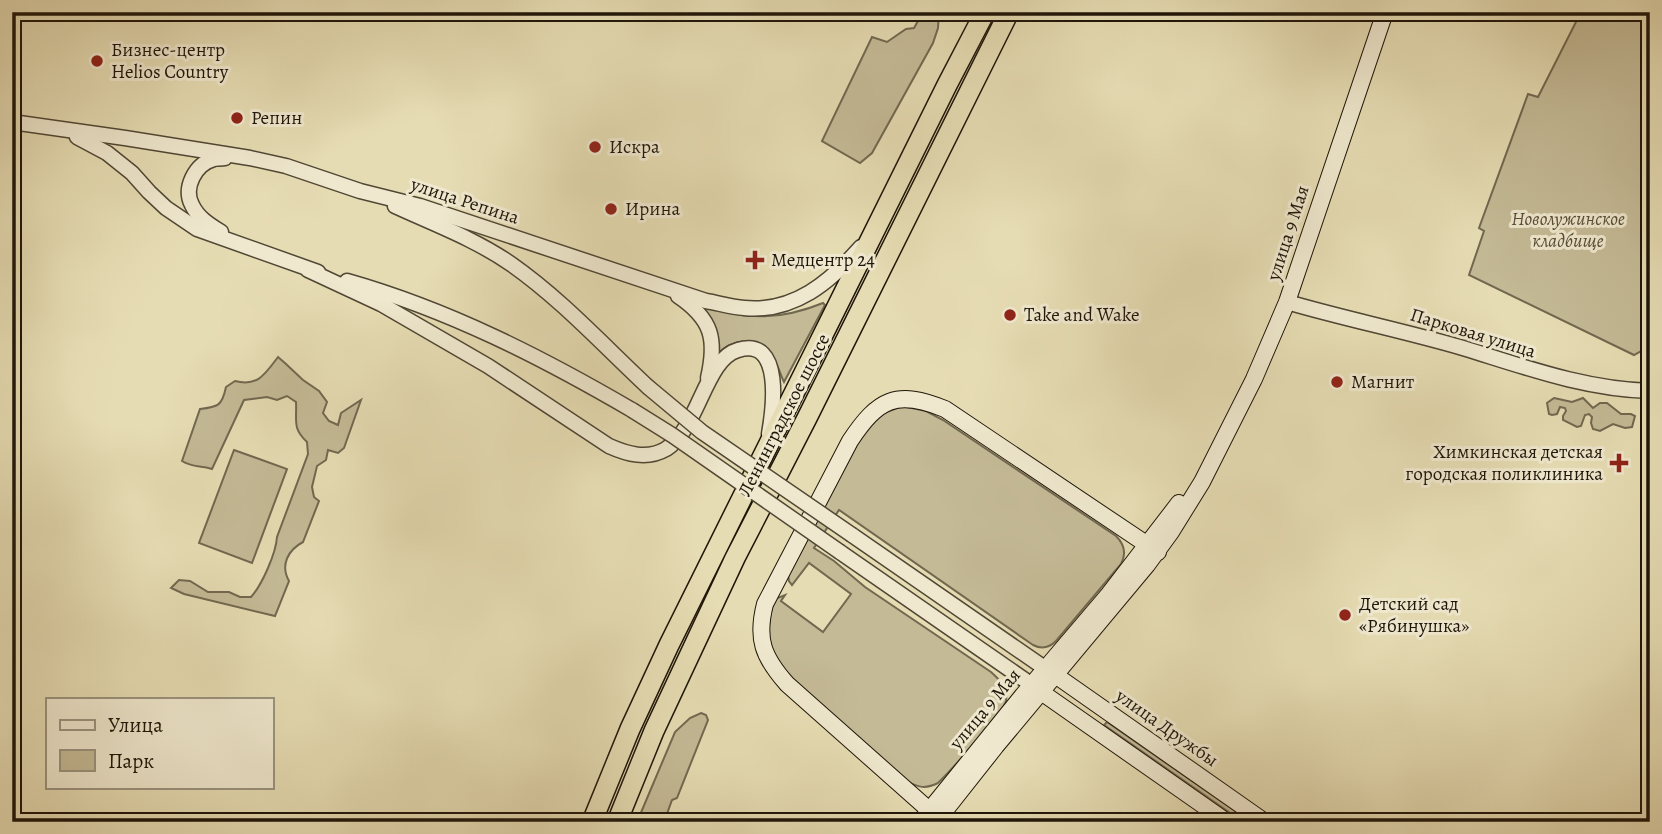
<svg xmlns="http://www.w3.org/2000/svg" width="1662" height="834" viewBox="0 0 1662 834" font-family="Alegreya,serif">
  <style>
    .green { fill: #c4ba96; stroke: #716850; stroke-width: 2 }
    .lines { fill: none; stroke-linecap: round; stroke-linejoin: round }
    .tertiary-casing { stroke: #504734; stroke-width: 17 }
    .secondary-casing { stroke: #1e1509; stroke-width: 18 }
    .trunk-casing { stroke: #1e1509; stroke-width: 22 }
    .tertiary { stroke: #efe8ce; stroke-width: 14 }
    .secondary { stroke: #efe8ce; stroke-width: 16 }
    .trunk { stroke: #e6dcb3; stroke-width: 19 }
    .tertiary-bridge-casing { stroke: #504734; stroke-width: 17; stroke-linecap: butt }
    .tertiary-bridge { stroke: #efe8ce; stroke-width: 14 }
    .poi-dot { fill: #8f2418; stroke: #efe8ce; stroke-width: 2.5 }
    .labels { text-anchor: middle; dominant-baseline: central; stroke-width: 6; stroke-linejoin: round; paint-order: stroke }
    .poi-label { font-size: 19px; fill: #1e1509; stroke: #efe8ce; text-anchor: start }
    .street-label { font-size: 19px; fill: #1e1509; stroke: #efe8ce }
    .park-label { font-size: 19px; font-style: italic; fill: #584f3a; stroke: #efe8ce }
  </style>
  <rect width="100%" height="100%" fill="#e6dcb3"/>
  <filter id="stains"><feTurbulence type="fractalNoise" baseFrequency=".00286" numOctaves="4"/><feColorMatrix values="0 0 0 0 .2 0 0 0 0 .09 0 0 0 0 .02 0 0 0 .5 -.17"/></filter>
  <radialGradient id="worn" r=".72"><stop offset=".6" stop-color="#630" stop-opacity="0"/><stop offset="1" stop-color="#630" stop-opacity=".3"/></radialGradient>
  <g class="green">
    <polygon points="923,12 939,12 938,28 933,43 872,153 860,163 822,141 872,37 887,42 906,29 914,28"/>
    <polygon points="1581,12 1650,12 1650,346 1634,355 1469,275 1484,231 1479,228 1528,94 1538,97"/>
    <path d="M 823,303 L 825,305 L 784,382 C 780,374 778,364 772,357 C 755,337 736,337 717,354 L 711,321 L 704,309 L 706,307 C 749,320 781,320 823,303 Z"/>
    <path d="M 278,357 L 286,364 L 303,380 L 319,391 L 327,402 L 323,413 L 329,421 L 338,425 L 341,413 L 361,400 L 344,448 L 338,453 L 328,450 L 326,460 L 317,466 L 312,487 L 314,497 L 319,501 L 303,542 C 288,550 280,565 289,581 L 275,616 L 184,594 L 171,588 L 179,580 L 190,581 L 208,592 L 229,592 L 240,597 L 251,597 C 262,585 276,553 277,537 L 308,454 L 307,442 C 292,428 297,421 296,402 L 287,396 L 277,400 L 267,397 L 244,400 L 212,469 C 200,465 193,468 182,461 L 200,409 C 218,407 222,406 226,387 L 235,381 C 258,387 265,374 278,357 Z"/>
    <polygon points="1554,398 1572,402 1583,398 1593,408 1600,403 1607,403 1621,414 1631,414 1635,416 1632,427 1625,428 1613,424 1600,431 1593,429 1591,423 1592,417 1589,414 1585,415 1581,426 1577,427 1563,420 1563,416 1566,411 1565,408 1560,407 1557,414 1552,415 1549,414 1547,403"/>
    <path d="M 902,406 L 926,411 L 943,420 L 1116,536 C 1124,544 1127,553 1121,564 L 1056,641 C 1049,648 1041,649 1033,645 L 839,510 L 814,548 L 834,561 L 865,587 L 991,672 C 1000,680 1008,688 1006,701 C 1004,713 950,771 938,783 C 926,789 919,788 907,781 L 795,681 L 777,663 L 768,641 L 770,614 L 775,599 L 785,595 L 781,601 L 823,632 L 851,594 L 809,563 L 792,585 L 789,581 L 788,575 L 863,433 L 882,414 Z"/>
    <polygon points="234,450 287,469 252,563 199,543"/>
    <polygon points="701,713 706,715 708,720 677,798 672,800 664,822 637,822 675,732 690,718"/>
    <polygon points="1107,722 1251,822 1243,822 1104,725"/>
  </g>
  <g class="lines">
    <defs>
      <g id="tertiary">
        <path d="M 12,122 L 125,138 L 250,158 L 286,166 L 360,191 L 420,206 L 706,301 C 718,303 731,307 744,308 C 794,313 830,282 861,247"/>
        <polyline points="77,137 107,153 132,173 149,192 166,208 197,229 318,272"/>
        <path d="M 395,206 C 434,224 475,239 511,264 C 561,299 603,345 648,387"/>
        <path d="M 221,232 C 210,225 198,218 192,205 C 183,188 195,164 214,159 C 217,158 221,159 225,158"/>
        <path d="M 308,270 L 381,304 L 488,366 L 609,446 C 627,454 647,460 666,449 C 699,428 705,359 738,350 C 784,336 773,411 769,434"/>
        <path d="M 347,281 C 449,310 541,357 632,410"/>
        <path d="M 678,296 C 712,319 717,339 708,378"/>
        <path d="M 1287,302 C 1345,319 1405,331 1463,348 C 1525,367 1584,389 1650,391"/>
        <polyline points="852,535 1046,669"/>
        <polyline points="840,552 1032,685"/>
      </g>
      <g id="secondary">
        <polyline points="1048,670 1265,822"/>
        <polyline points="1034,687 1227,822"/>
        <path d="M 938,818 L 787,684 C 763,657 756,639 765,604 L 850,441 C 878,399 896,389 945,409 L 1158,552"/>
        <polyline points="920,822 1023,695 1109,594 1179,503"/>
        <polyline points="936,822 996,746 1147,565 1171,532 1202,482 1254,379 1287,302 1385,12"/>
      </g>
      <g id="trunk">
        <polyline points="592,822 630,729 669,645 947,85 985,12"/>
        <polyline points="617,822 654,731 735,558 807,418 1009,12"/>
      </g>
    </defs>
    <use href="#tertiary" class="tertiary-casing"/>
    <use href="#secondary" class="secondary-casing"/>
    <use href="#trunk" class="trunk-casing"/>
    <use href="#tertiary" class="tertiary"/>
    <use href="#secondary" class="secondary"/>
    <use href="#trunk" class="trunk"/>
    <defs>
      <g id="tertiary-bridge">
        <polyline points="648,387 702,432 852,535"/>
        <polyline points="632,410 672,435 840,552"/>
      </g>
    </defs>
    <use href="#tertiary-bridge" class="tertiary-bridge-casing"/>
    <use href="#tertiary-bridge" class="tertiary-bridge"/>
  </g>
  <g class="poi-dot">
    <circle cx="97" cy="61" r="7"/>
    <circle cx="237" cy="118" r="7"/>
    <circle cx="595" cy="147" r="7"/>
    <circle cx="611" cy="209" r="7"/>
    <path d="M751.5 249.5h7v7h7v7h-7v7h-7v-7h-7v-7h7z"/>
    <circle cx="1010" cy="315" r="7"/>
    <circle cx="1337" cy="382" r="7"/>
    <path d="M1615.5 452.5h7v7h7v7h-7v7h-7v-7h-7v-7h7z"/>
    <circle cx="1345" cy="615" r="7"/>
  </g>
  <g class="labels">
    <g class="poi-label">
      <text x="111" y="50">Бизнес-центр<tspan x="111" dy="22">Helios Country</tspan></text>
      <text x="251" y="118">Репин</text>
      <text x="609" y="147">Искра</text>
      <text x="625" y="209">Ирина</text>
      <text x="771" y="260">Медцентр 24</text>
      <text x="1024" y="315">Take and Wake</text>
      <text x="1351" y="382">Магнит</text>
      <text x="1603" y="452" text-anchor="end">Химкинская детская<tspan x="1603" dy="22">городская поликлиника</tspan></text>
      <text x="1359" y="604">Детский сад<tspan x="1359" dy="22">«Рябинушка»</tspan></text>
    </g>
    <g class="street-label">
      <text transform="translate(465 201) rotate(18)">улица Репина</text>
      <text transform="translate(1288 233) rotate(-72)">улица 9 Мая</text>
      <text transform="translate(1473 333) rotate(17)">Парковая улица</text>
      <text transform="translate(784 415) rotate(-63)">Ленинградское шоссе</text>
      <text transform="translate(985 709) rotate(-50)">улица 9 Мая</text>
      <text transform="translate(1167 728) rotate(35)">улица Дружбы</text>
    </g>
    <g class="park-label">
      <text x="1568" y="219">Новолужинское<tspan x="1568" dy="22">кладбище</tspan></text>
    </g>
  </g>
  <rect width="1662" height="834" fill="none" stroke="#e6dcb3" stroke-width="42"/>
  <rect x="14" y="14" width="1634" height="806" fill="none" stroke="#1e1509" stroke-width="3.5"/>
  <rect x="21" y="21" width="1620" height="792" fill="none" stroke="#1e1509" stroke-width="2"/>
  <rect x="46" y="698" width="228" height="91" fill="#efe8ce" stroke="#9b947f" stroke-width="2"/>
  <rect x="60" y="720" width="35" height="10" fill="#efe8ce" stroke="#9b947f" stroke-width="2"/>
  <text x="108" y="732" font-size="21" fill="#1e1509">Улица</text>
  <rect x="60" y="750" width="35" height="21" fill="#c4ba96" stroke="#9b947f" stroke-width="2"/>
  <text x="108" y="768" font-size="21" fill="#1e1509">Парк</text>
  <rect width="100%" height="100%" filter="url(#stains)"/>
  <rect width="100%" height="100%" fill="url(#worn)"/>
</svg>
